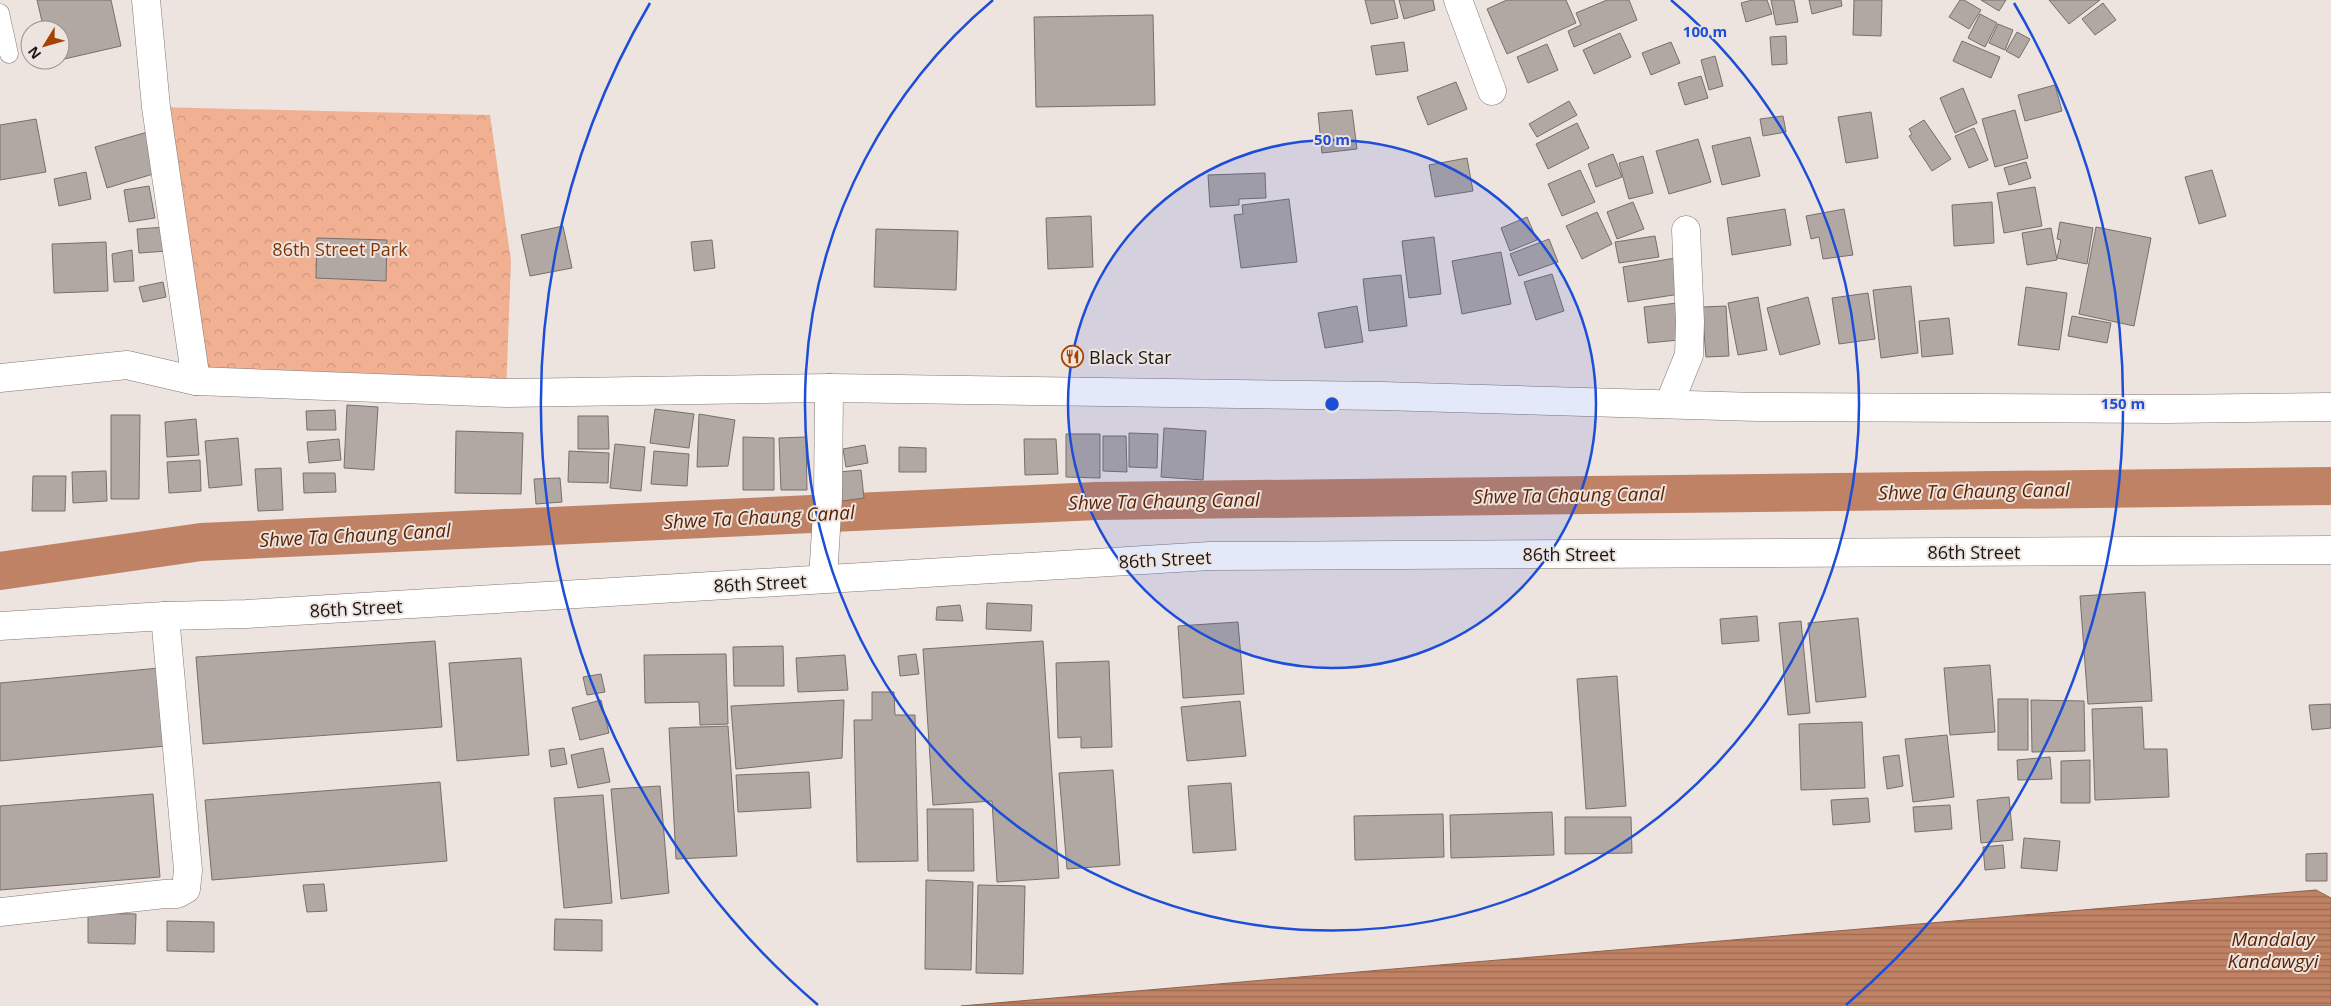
<svg xmlns="http://www.w3.org/2000/svg" width="2331" height="1006" viewBox="0 0 2331 1006" font-family="'Open Sans',sans-serif">
  <style>
    .forest { fill: url(#forest-crowns) }
    .water { fill: url(#water-rules); stroke: #8e624d }
    .lines { fill: none; stroke-linecap: round; stroke-linejoin: round }
    .canal { stroke: #c08265; stroke-width: 38 }
    .building { fill: #b1a8a3; stroke: #776f6b }
    .lane-casing { stroke: #817875; stroke-width: 19 }
    .street-casing { stroke: #817875; stroke-width: 29 }
    .secondary-casing { stroke: #817875; stroke-width: 29 }
    .primary-casing { stroke: #817875; stroke-width: 29 }
    .lane { stroke: #fff; stroke-width: 18 }
    .street { stroke: #fff; stroke-width: 28 }
    .secondary { stroke: #fff; stroke-width: 28 }
    .primary { stroke: #fff; stroke-width: 28 }
    .ring { fill: none; stroke: #1d4ed8; stroke-width: 2.5 }
    .labels { text-anchor: middle; dominant-baseline: central; stroke-width: 4; stroke-linejoin: round; paint-order: stroke }
    .park-label { font-size: 18px; fill: #803404; stroke: #ede3df }
    .poi-label { font-size: 18px; fill: #1a1716; stroke: #ede3df; text-anchor: start }
    .street-label { font-size: 18px; fill: #1a1716; stroke: #ede3df }
    .water-label { font-size: 19px; font-style: italic; fill: #5c2300; stroke: #ede3df }
    .centre { fill: #1d4ed8; stroke: #ede3df; stroke-width: 2.5 }
    .ring-label { font-size: 15px; text-anchor: middle; font-weight: bold; fill: #1d4ed8; stroke: #ede3df; stroke-width: 4; stroke-linejoin: round; paint-order: stroke }
  </style>
  <defs>
    <pattern id="forest-crowns" width="20" height="18" patternUnits="userSpaceOnUse" patternTransform="scale(1.25)"><rect width="20" height="18" fill="#f1b092"/><path d="M2 6a3 3 0 1 1 6 0M12 15a3 3 0 1 1 6 0" fill="none" stroke="#ce977d"/></pattern>
    <pattern id="water-rules" width="6" height="5" patternUnits="userSpaceOnUse" patternTransform="scale(1.25)"><rect width="6" height="5" fill="#c08265"/><path d="M0 2.5h6" fill="none" stroke="#9b6952"/></pattern>
  </defs>
  <rect width="100%" height="100%" fill="#ede3df"/>
  <polygon class="forest" points="156,107 490,115 511,261 506,393 196,381"/>
  <polygon class="water" points="2316,890 2331,898 2331,1006 961,1006"/>
  <g class="lines">
    <polyline class="canal" points="0,571 201,542 1096,501 2331,486"/>
  </g>
  <g class="building">
    <polygon points="37,0 111,0 121,46 60,60 60,30 44,30"/>
    <polygon points="1365,0 1394,0 1398,18 1371,24"/>
    <polygon points="1399,0 1433,0 1435,10 1404,19"/>
    <polygon points="1507,0 1566,0 1576,23 1507,54 1487,9"/>
    <polygon points="1607,0 1629,0 1637,20 1574,47 1568,31 1581,25 1576,13"/>
    <polygon points="1752,0 1767,0 1772,14 1746,22 1741,3"/>
    <polygon points="1771,0 1794,0 1798,22 1776,25"/>
    <polygon points="1809,0 1841,0 1842,6 1812,14"/>
    <polygon points="1854,0 1882,0 1881,36 1853,35"/>
    <polygon points="1960,0 1964,0 1981,10 1969,29 1949,17"/>
    <polygon points="1981,0 2006,0 1999,11"/>
    <polygon points="2049,0 2100,0 2069,24"/>
    <polygon points="2103,3 2116,20 2095,35 2082,19"/>
    <polygon points="1980,14 1997,23 1985,47 1968,38"/>
    <polygon points="1153,15 1155,105 1036,107 1034,17"/>
    <polygon points="1998,24 2013,30 2005,50 1989,43"/>
    <polygon points="2017,32 2030,39 2019,58 2006,51"/>
    <polygon points="1620,33 1631,57 1594,74 1583,50"/>
    <polygon points="1786,36 1787,64 1772,65 1770,37"/>
    <polygon points="1962,41 2000,57 1991,78 1953,61"/>
    <polygon points="1404,42 1408,71 1376,75 1371,46"/>
    <polygon points="1671,42 1680,63 1651,75 1642,53"/>
    <polygon points="1547,44 1558,70 1528,83 1517,57"/>
    <polygon points="1715,56 1723,86 1709,90 1701,60"/>
    <polygon points="1701,76 1708,98 1685,105 1678,83"/>
    <polygon points="1456,82 1467,109 1428,125 1417,97"/>
    <polygon points="2055,85 2062,111 2025,121 2018,95"/>
    <polygon points="1963,88 1977,123 1955,133 1940,98"/>
    <polygon points="1569,101 1577,115 1537,137 1529,124"/>
    <polygon points="1352,110 1357,149 1322,153 1318,113"/>
    <polygon points="2015,110 2028,158 1995,167 1982,119"/>
    <polygon points="1871,112 1878,158 1846,163 1838,117"/>
    <polygon points="1783,116 1786,132 1763,136 1760,119"/>
    <polygon points="36,119 46,172 0,180 0,125"/>
    <polygon points="1924,120 1951,159 1932,171 1909,136 1912,134 1909,129"/>
    <polygon points="1577,123 1589,148 1548,169 1536,144"/>
    <polygon points="1974,128 1988,160 1969,168 1955,136"/>
    <polygon points="151,131 163,171 107,188 95,147"/>
    <polygon points="1750,137 1760,176 1722,185 1712,146"/>
    <polygon points="1698,139 1711,182 1669,194 1656,151"/>
    <polygon points="1613,154 1622,177 1596,187 1588,164"/>
    <polygon points="1643,156 1653,193 1629,199 1619,163"/>
    <polygon points="1467,158 1473,191 1435,197 1429,165"/>
    <polygon points="2026,162 2031,178 2009,185 2004,168"/>
    <polygon points="1580,170 1595,202 1562,216 1548,184"/>
    <polygon points="2212,170 2226,216 2199,224 2185,177"/>
    <polygon points="86,172 91,199 59,206 54,179"/>
    <polygon points="1265,173 1266,198 1239,199 1239,205 1210,207 1208,175"/>
    <polygon points="149,186 155,218 129,222 124,190"/>
    <polygon points="2035,187 2042,226 2004,233 1997,193"/>
    <polygon points="1289,199 1297,262 1241,268 1234,215 1243,214 1242,205"/>
    <polygon points="1633,202 1644,229 1617,239 1607,212"/>
    <polygon points="1992,202 1994,243 1954,246 1952,205"/>
    <polygon points="1785,209 1791,245 1732,255 1727,218"/>
    <polygon points="1844,209 1853,255 1823,259 1819,237 1811,239 1806,216"/>
    <polygon points="1597,212 1612,244 1582,259 1566,226"/>
    <polygon points="1091,216 1093,267 1048,269 1046,218"/>
    <polygon points="1527,217 1537,240 1510,251 1501,228"/>
    <polygon points="2060,222 2093,228 2087,264 2057,258 2061,240 2057,239"/>
    <polygon points="563,226 572,268 530,276 521,235"/>
    <polygon points="166,227 168,251 139,253 137,229"/>
    <polygon points="2096,227 2151,238 2134,326 2079,314"/>
    <polygon points="2051,228 2057,260 2027,265 2022,233"/>
    <polygon points="876,229 958,231 956,290 874,287"/>
    <polygon points="1655,236 1659,257 1619,263 1615,242"/>
    <polygon points="1434,237 1441,294 1409,298 1402,241"/>
    <polygon points="317,238 387,240 386,281 316,278"/>
    <polygon points="1549,239 1558,262 1519,276 1510,254"/>
    <polygon points="712,240 715,268 694,271 691,242"/>
    <polygon points="106,242 108,291 54,293 52,244"/>
    <polygon points="132,250 134,281 114,282 112,254"/>
    <polygon points="1501,252 1511,304 1462,314 1452,261"/>
    <polygon points="1675,258 1680,294 1628,302 1623,267"/>
    <polygon points="1552,274 1564,311 1536,320 1524,282"/>
    <polygon points="1401,275 1407,326 1369,331 1363,279"/>
    <polygon points="163,282 166,297 143,302 139,287"/>
    <polygon points="1911,286 1918,353 1881,358 1873,290"/>
    <polygon points="2026,287 2067,293 2059,350 2018,345"/>
    <polygon points="1868,293 1875,339 1839,344 1832,298"/>
    <polygon points="1758,297 1767,350 1738,355 1728,303"/>
    <polygon points="1808,297 1820,344 1780,355 1767,308"/>
    <polygon points="1685,302 1689,339 1648,343 1644,307"/>
    <polygon points="1357,306 1363,342 1325,348 1318,313"/>
    <polygon points="1726,306 1729,356 1706,357 1702,307"/>
    <polygon points="2072,316 2111,323 2107,343 2068,336"/>
    <polygon points="1949,318 1953,354 1922,357 1919,321"/>
    <polygon points="347,405 378,407 374,470 344,468"/>
    <polygon points="655,409 694,414 689,448 650,443"/>
    <polygon points="335,410 336,430 307,430 306,411"/>
    <polygon points="699,414 735,420 728,466 697,467"/>
    <polygon points="111,415 140,415 139,499 111,499"/>
    <polygon points="578,416 608,416 609,449 578,449"/>
    <polygon points="196,419 199,455 167,457 165,422"/>
    <polygon points="1164,428 1206,431 1203,480 1161,477"/>
    <polygon points="456,431 523,433 521,494 455,493"/>
    <polygon points="1129,433 1158,434 1157,468 1129,467"/>
    <polygon points="1066,434 1100,434 1100,478 1066,477"/>
    <polygon points="1103,436 1126,436 1127,472 1103,471"/>
    <polygon points="743,437 774,438 774,490 743,490"/>
    <polygon points="806,437 807,490 781,490 779,438"/>
    <polygon points="238,438 242,485 209,488 205,441"/>
    <polygon points="339,439 341,460 309,463 307,442"/>
    <polygon points="1024,439 1056,439 1058,474 1025,475"/>
    <polygon points="615,444 645,447 641,491 610,488"/>
    <polygon points="865,445 868,463 846,467 843,449"/>
    <polygon points="899,447 926,448 926,472 899,472"/>
    <polygon points="569,451 609,453 608,483 568,482"/>
    <polygon points="654,451 689,454 687,486 651,484"/>
    <polygon points="200,460 201,491 169,493 167,462"/>
    <polygon points="281,468 283,510 258,511 255,469"/>
    <polygon points="861,470 864,498 842,501 839,472"/>
    <polygon points="106,471 107,501 73,503 72,472"/>
    <polygon points="303,473 335,473 336,492 304,493"/>
    <polygon points="33,476 66,476 65,511 32,511"/>
    <polygon points="560,478 562,502 536,504 534,479"/>
    <polygon points="2145,592 2152,701 2088,704 2080,596"/>
    <polygon points="987,603 1032,605 1031,631 986,629"/>
    <polygon points="960,605 963,621 936,620 937,607"/>
    <polygon points="1757,616 1759,641 1722,644 1720,619"/>
    <polygon points="1858,618 1866,697 1816,702 1808,623"/>
    <polygon points="1801,621 1810,713 1788,715 1779,623"/>
    <polygon points="1238,622 1244,694 1183,698 1178,626"/>
    <polygon points="435,641 442,727 203,744 196,657"/>
    <polygon points="1043,641 1059,878 997,882 992,801 933,805 923,649"/>
    <polygon points="783,646 784,686 734,686 733,647"/>
    <polygon points="726,654 728,724 700,725 699,702 645,703 644,655"/>
    <polygon points="916,654 919,674 900,676 898,656"/>
    <polygon points="845,655 848,690 798,692 796,658"/>
    <polygon points="521,658 529,755 457,761 449,663"/>
    <polygon points="1109,661 1112,747 1081,748 1081,737 1058,738 1056,663"/>
    <polygon points="1990,665 1995,732 1950,735 1944,668"/>
    <polygon points="159,668 166,746 0,761 0,683"/>
    <polygon points="601,674 605,692 587,695 583,677"/>
    <polygon points="1617,676 1626,806 1586,809 1577,679"/>
    <polygon points="872,692 894,692 895,715 915,715 918,861 857,862 854,720 872,720"/>
    <rect x="1998" y="699" width="30" height="51"/>
    <polygon points="601,700 609,733 580,740 572,708"/>
    <polygon points="844,700 842,758 736,769 731,706"/>
    <polygon points="2031,700 2084,701 2085,751 2032,752"/>
    <polygon points="1240,701 1246,756 1187,761 1181,707"/>
    <polygon points="2331,704 2331,728 2312,730 2309,705"/>
    <polygon points="2142,707 2144,749 2167,749 2169,797 2095,800 2092,709"/>
    <polygon points="1862,722 1865,788 1801,790 1799,724"/>
    <polygon points="728,726 737,856 676,859 669,728"/>
    <polygon points="1947,735 1954,797 1913,802 1905,739"/>
    <polygon points="564,748 567,764 551,767 549,750"/>
    <polygon points="603,748 610,782 578,788 571,755"/>
    <polygon points="1899,755 1903,786 1887,789 1883,757"/>
    <polygon points="2050,757 2052,779 2018,780 2017,760"/>
    <polygon points="2090,760 2090,803 2061,803 2061,761"/>
    <polygon points="1113,770 1120,865 1067,869 1059,773"/>
    <polygon points="809,772 811,808 738,812 736,775"/>
    <polygon points="440,782 447,861 212,880 205,800"/>
    <polygon points="1231,783 1236,850 1193,853 1188,786"/>
    <polygon points="660,786 669,893 621,899 611,789"/>
    <polygon points="153,794 160,877 0,890 0,806"/>
    <polygon points="603,795 612,903 564,908 554,798"/>
    <polygon points="2009,797 2013,840 1981,843 1977,800"/>
    <polygon points="1868,798 1870,822 1833,825 1831,800"/>
    <polygon points="1950,805 1952,829 1915,832 1913,807"/>
    <polygon points="927,809 973,809 974,871 928,871"/>
    <polygon points="1552,812 1554,855 1451,858 1450,815"/>
    <polygon points="1443,814 1444,857 1355,860 1354,816"/>
    <polygon points="1565,817 1631,817 1632,853 1565,854"/>
    <polygon points="2024,838 2060,841 2057,871 2021,868"/>
    <polygon points="2003,845 2005,868 1985,870 1983,847"/>
    <polygon points="2327,853 2327,881 2306,881 2306,854"/>
    <polygon points="926,880 973,882 971,970 925,969"/>
    <polygon points="324,884 327,911 307,912 303,885"/>
    <polygon points="978,885 1025,886 1023,974 976,973"/>
    <polygon points="88,913 136,914 135,944 88,943"/>
    <polygon points="555,919 602,920 602,951 554,950"/>
    <polygon points="167,921 214,922 214,952 167,951"/>
  </g>
  <g class="lines">
    <defs>
      <polyline id="lane" points="0,13 9,54"/>
      <g id="street">
        <polyline points="146,0 156,107 196,381"/>
        <polyline points="1458,0 1492,91"/>
        <polyline points="1669,404 1689,355 1690,322 1686,230"/>
        <polyline points="823,579 828,497 829,388"/>
        <polyline points="0,912 165,894 177,894 186,889 188,870 165,616"/>
      </g>
      <polyline id="secondary" points="0,626 165,616 246,614 1210,556 2331,550"/>
      <polyline id="primary" points="0,378 127,365 196,381 506,393 829,388 1382,396 1757,407 2167,409 2331,407"/>
    </defs>
    <use href="#lane" class="lane-casing"/>
    <use href="#street" class="street-casing"/>
    <use href="#secondary" class="secondary-casing"/>
    <use href="#primary" class="primary-casing"/>
    <use href="#lane" class="lane"/>
    <use href="#street" class="street"/>
    <use href="#secondary" class="secondary"/>
    <use href="#primary" class="primary"/>
  </g>
  <circle cx="1332" cy="404" r="264" fill="#1d4ed8" fill-opacity=".12"/>
  <g class="ring">
    <circle cx="1332" cy="404" r="264"/>
    <path d="M1671 0A527 527 0 1 1 993 0"/>
    <path d="M818 1005A791 791 0 0 1 650 3M2014 3A791 791 0 0 1 1846 1005"/>
  </g>
  <defs>
    <symbol id="restaurant-ring" viewBox="-11 -11 22 22"><circle r="9.5" fill="#ede3df" stroke="#a54400" stroke-width="1.5"/><path d="M-5-6h1v4h1v-4h1v4h1v-4h1v5L-1.5 .5V6h-2V.5L-5-1ZM5-6V6H3V1.5H1.5Q1.5-4 5-6Z" fill="#a54400"/></symbol>
  </defs>
  <g fill-rule="evenodd">
    <use href="#restaurant-ring" x="1060" y="344" width="25" height="25"/>
  </g>
  <g class="labels">
    <g class="park-label">
      <text x="340" y="249">86th Street Park</text>
    </g>
    <g class="poi-label">
      <text x="1089" y="357">Black Star</text>
    </g>
    <g class="street-label">
      <text x="1974" y="552">86th Street</text>
      <text x="1569" y="554">86th Street</text>
      <text transform="translate(1165 559) rotate(-3)">86th Street</text>
      <text transform="translate(760 583) rotate(-3)">86th Street</text>
      <text transform="translate(356 608) rotate(-3)">86th Street</text>
    </g>
    <g class="water-label">
      <text transform="translate(1974 491) rotate(-1)">Shwe Ta Chaung Canal</text>
      <text transform="translate(1569 495) rotate(-1)">Shwe Ta Chaung Canal</text>
      <text transform="translate(1164 501) rotate(-1)">Shwe Ta Chaung Canal</text>
      <text transform="translate(759 517) rotate(-3)">Shwe Ta Chaung Canal</text>
      <text transform="translate(355 535) rotate(-3)">Shwe Ta Chaung Canal</text>
      <text x="2273" y="939">Mandalay<tspan x="2273" dy="22">Kandawgyi</tspan></text>
    </g>
  </g>
  <circle cx="1332" cy="404" r="8" class="centre"/>
  <g class="ring-label">
    <text x="1705" y="37">100 m</text>
    <text x="1332" y="145">50 m</text>
    <text x="2123" y="409">150 m</text>
  </g>
  <g transform="translate(45 45) rotate(233)"><circle r="24" fill="#ede3df" stroke="#99918f"/>
  <path d="M0-4L9 19L0 12L-9 19Z" fill="#a54400"/>
  <text y="-8" font-size="14" font-weight="bold" text-anchor="middle" fill="#1a1716">N</text>
  </g>
</svg>
